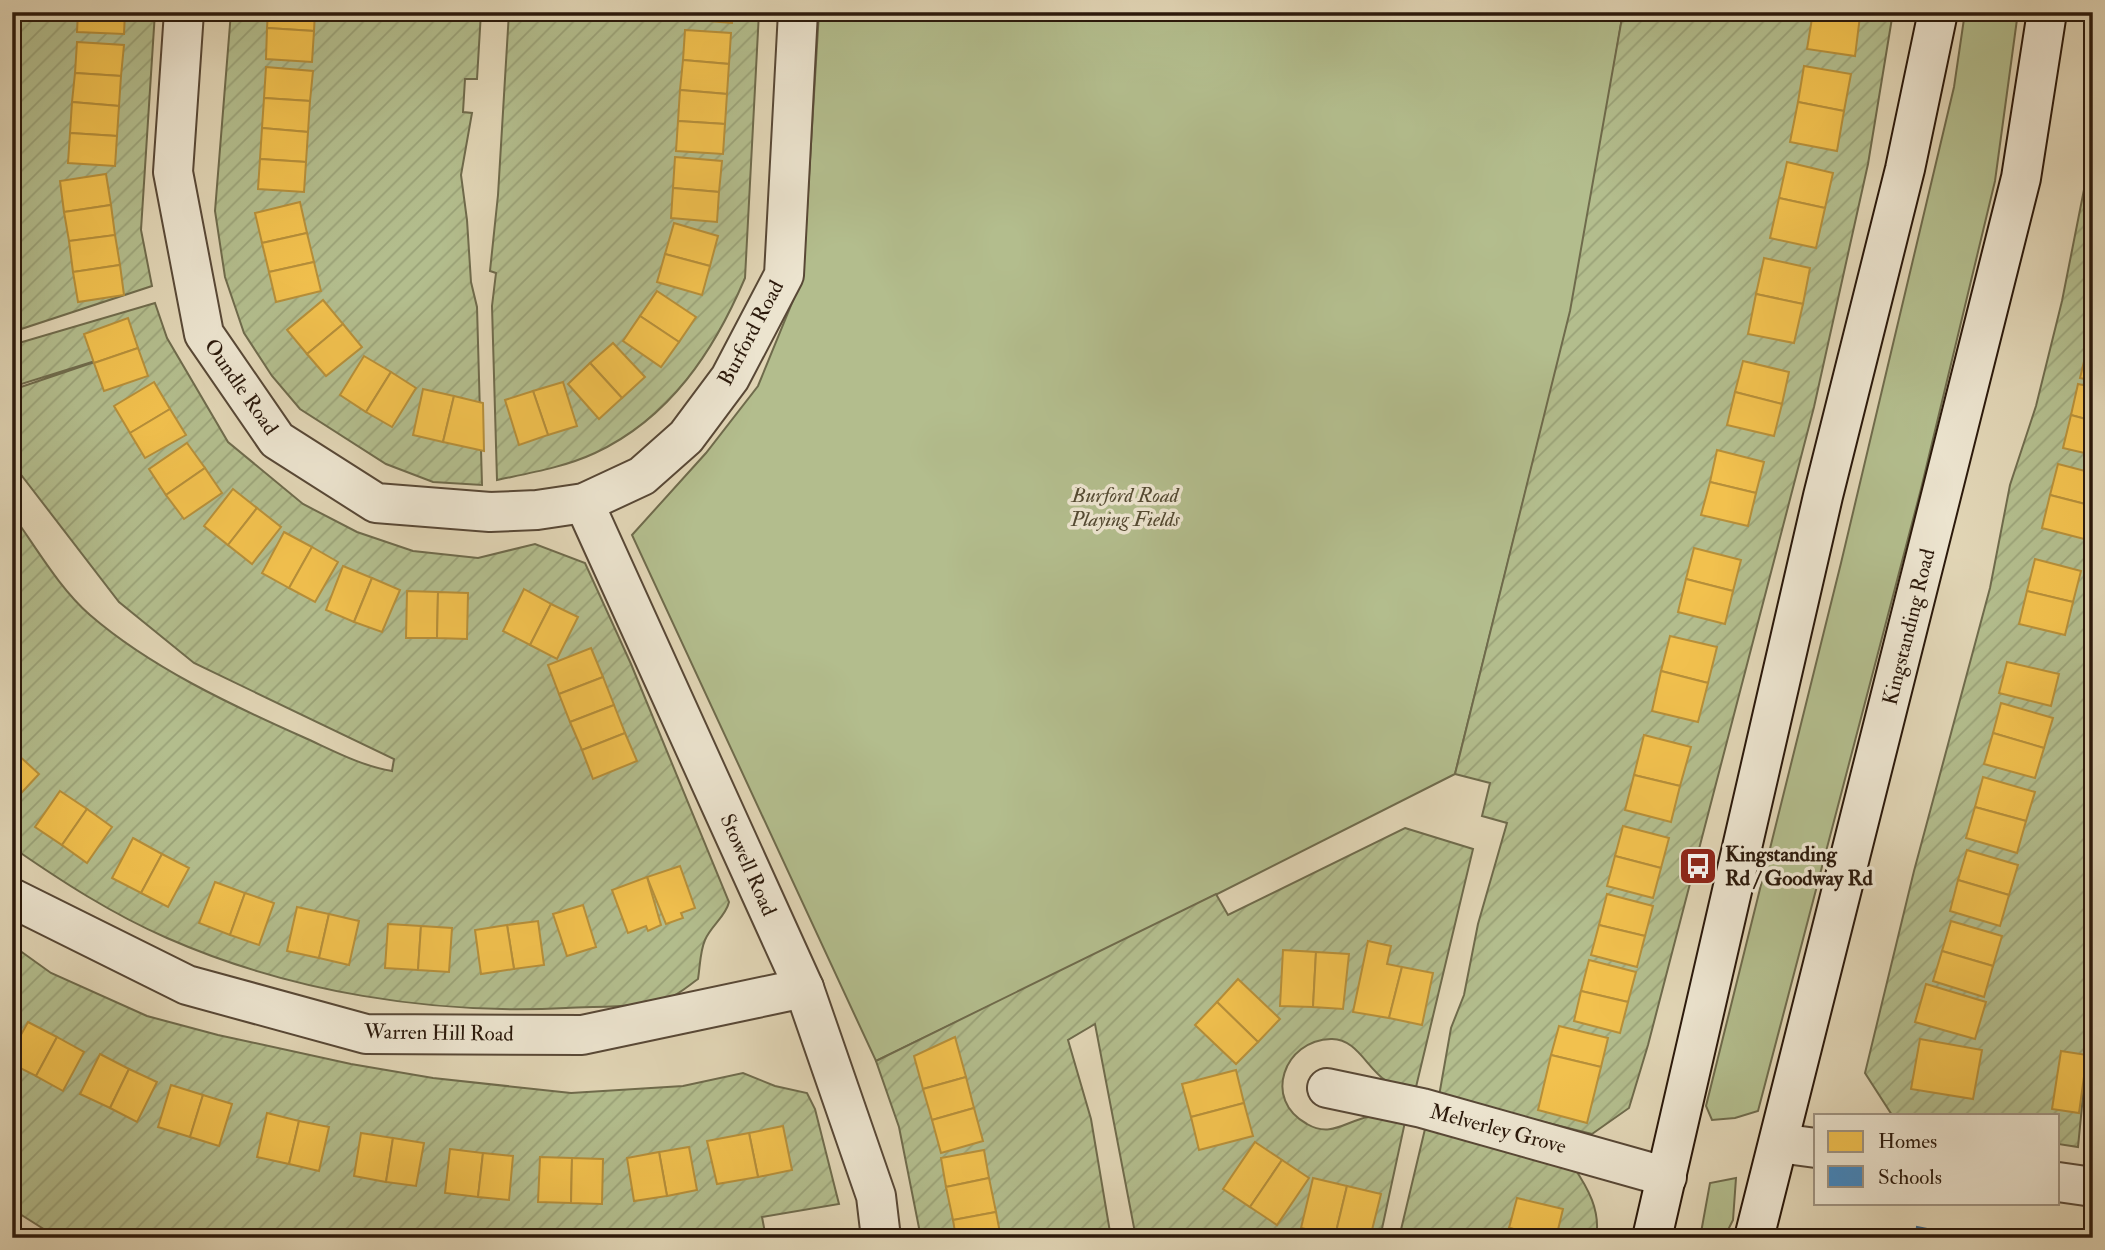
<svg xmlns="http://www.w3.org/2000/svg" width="2105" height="1250" viewBox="0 0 2105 1250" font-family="'IM FELL Double Pica',serif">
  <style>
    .green { fill: #b3bd8d; stroke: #6f6b4c; stroke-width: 2 }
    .garden { fill: url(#garden-furrows); stroke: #6f6b4c; stroke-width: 2 }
    .homes { fill: #f2c14e; stroke: #b68f3a; stroke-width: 2 }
    .schools { fill: #3f88c5; stroke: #39678d; stroke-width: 2 }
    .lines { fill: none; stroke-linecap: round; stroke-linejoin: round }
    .street-casing { stroke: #584836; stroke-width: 42 }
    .secondary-casing { stroke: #2b190b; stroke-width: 42 }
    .street { stroke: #ece4cf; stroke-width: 38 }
    .secondary { stroke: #ece4cf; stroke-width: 38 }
    .labels { text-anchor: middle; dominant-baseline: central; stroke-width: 7; stroke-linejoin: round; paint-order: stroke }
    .street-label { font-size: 21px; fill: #2b190b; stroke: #ece4cf }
    .park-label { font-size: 21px; font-style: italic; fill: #544a32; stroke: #ece4cf }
    .poi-label { font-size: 21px; font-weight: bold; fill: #2b190b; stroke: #ece4cf; text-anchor: start }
  </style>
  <defs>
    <pattern id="garden-furrows" width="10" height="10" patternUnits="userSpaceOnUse" patternTransform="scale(1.75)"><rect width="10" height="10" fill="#b3bd8d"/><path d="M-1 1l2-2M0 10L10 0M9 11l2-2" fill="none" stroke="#9aa278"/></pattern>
  </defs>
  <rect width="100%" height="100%" fill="#e1d5b5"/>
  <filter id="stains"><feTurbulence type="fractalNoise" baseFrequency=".00286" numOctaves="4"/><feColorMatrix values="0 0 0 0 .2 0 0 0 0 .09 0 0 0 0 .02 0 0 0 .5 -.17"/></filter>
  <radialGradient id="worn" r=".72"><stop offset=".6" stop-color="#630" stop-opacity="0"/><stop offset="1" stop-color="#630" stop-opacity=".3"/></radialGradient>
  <g class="green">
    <polygon points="819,12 1623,12 1579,278 1455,774 1142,932 876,1061 632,535 706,453 758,386 803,276"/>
    <polygon points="1965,12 2018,12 1995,181 1921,489 1758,1111 1735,1118 1712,1120 1706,1106 1841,563 1954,87"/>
    <polygon points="1736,1178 1733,1220 1724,1238 1700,1238 1710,1183"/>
  </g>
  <g class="garden">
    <polygon points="12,12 155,12 141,230 152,286 12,332"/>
    <polygon points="231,12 481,12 477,79 465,79 463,112 472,113 461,175 467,220 471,282 477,307 482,485 433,482 386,464 300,409 272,376 244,333 225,277 215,211"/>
    <path d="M 509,12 L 759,12 L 745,278 C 714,351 670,418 595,453 C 565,467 530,473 497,480 L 492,306 L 496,273 L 490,271 L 498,195 Z"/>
    <polygon points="1623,12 1893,12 1868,164 1814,407 1648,1045 1629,1108 1592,1134 1439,1096 1451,1028 1464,995 1478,924 1507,823 1482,816 1490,783 1455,774 1570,311"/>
    <polygon points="2093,144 2093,1035 2087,1055 2078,1147 2058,1144 2058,1115 1892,1115 1865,1073 1914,871 1990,588 2010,485 2036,406 2062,301"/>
    <path d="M 155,303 L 167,338 L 228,442 L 303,504 L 357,532 L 413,551 L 478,558 L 535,544 L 585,563 L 631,664 L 729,902 C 726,916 711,926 705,940 C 700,951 700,967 698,979 C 688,986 678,995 667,999 C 640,1008 595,1006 566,1008 C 433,1015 290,992 167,938 C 112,914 61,881 12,847 L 12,514 C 36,547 59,588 90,615 C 150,667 231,705 303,737 C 332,750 361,766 392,771 L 394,759 L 194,663 L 119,602 L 12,463 L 12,390 L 124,352 L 12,387 L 12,345 Z"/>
    <path d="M 1405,828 L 1473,849 L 1416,1087 C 1407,1085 1393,1085 1385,1080 C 1367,1068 1356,1038 1331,1039 C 1284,1040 1262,1100 1307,1124 C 1331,1138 1346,1121 1368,1117 C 1378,1115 1394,1121 1405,1122 L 1380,1238 L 1136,1238 L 1095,1024 L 1068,1040 L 1091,1119 L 1111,1238 L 921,1238 L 899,1127 L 876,1061 L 1216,894 L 1228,915 Z"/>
    <polygon points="12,945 51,973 147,1016 218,1035 351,1064 433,1078 571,1093 683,1086 743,1073 775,1086 807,1093 815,1109 839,1204 762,1217 766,1238 58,1238 12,1209"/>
    <path d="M 1425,1129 L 1573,1166 C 1588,1188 1601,1211 1596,1238 L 1399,1238 Z"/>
  </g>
  <g class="homes">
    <polygon points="78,12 125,12 124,34 77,32"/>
    <polygon points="268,12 315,12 314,31 267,28"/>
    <polygon points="686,12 733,12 732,23 686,19"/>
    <polygon points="1813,12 1860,16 1855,56 1807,49"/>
    <polygon points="267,28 314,31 312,62 266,59"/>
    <polygon points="685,30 731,33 729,64 683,60"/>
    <polygon points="77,42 124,45 121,76 75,73"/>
    <polygon points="683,60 729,64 727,94 680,90"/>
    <polygon points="1804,66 1851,74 1844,111 1798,102"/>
    <polygon points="266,67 313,71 310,101 264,98"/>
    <polygon points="75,73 121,76 119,106 72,102"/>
    <polygon points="680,90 727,94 725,124 678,121"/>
    <polygon points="264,98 310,101 308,132 262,128"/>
    <polygon points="72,102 119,106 117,136 70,133"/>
    <polygon points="1798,102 1844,111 1837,151 1790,142"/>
    <polygon points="678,121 725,124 723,154 676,151"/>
    <polygon points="262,128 308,132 306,162 260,159"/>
    <polygon points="70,133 117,136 115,166 68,163"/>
    <polygon points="675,157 722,161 719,192 673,188"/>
    <polygon points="260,159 306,162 304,192 258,189"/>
    <polygon points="1787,162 1833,173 1825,208 1779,198"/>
    <polygon points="106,174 111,205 64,212 60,181"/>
    <polygon points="673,188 719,192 717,222 671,218"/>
    <polygon points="1779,198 1825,208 1816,248 1770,238"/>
    <polygon points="300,202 307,233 262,243 255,213"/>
    <polygon points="111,205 115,235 69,241 64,212"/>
    <polygon points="674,223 718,236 710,266 665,254"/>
    <polygon points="307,233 314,262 269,272 262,243"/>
    <polygon points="115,235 120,265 73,272 69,241"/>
    <polygon points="665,254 710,266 702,295 657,282"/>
    <polygon points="1764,258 1810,268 1803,304 1756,294"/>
    <polygon points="314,262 321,291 276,302 269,272"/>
    <polygon points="120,265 124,295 78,302 73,272"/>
    <polygon points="657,291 696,317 679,342 640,316"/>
    <polygon points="1756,294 1803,304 1794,343 1748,334"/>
    <polygon points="323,300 343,324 307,354 287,330"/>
    <polygon points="640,316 679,342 661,367 623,341"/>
    <polygon points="128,318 138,348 94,363 84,334"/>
    <polygon points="343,324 362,347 326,376 307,354"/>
    <polygon points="613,343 645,377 622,398 590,363"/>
    <polygon points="2088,345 2093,347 2093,381 2080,378"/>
    <polygon points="138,348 148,376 104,391 94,363"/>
    <polygon points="364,356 391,372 366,412 340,395"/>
    <polygon points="1743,361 1789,372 1782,404 1735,392"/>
    <polygon points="590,363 622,398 599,419 568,384"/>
    <polygon points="391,372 416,388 392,427 366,412"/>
    <polygon points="154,382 170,409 130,433 114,406"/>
    <polygon points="563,382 577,426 548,435 533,391"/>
    <polygon points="2078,384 2093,387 2093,421 2071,415"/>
    <polygon points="423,389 454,396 443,442 413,435"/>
    <polygon points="533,391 548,435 519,445 505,400"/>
    <polygon points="1735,392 1782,404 1774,436 1727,425"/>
    <polygon points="454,396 483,403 484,451 443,442"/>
    <polygon points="170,409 186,435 145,458 130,433"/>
    <polygon points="2071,415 2093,421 2093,455 2063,448"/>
    <polygon points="187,443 205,468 166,495 149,469"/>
    <polygon points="1717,450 1764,462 1756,493 1710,482"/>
    <polygon points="2058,464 2093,473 2093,506 2050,495"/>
    <polygon points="205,468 222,493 184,519 166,495"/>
    <polygon points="1710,482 1756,493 1748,526 1701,515"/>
    <polygon points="233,489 257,508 228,545 204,526"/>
    <polygon points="2050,495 2093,506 2088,540 2042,528"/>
    <polygon points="257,508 281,527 252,564 228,545"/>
    <polygon points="284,532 312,547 289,588 262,573"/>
    <polygon points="312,547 338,562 315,602 289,588"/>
    <polygon points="1694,548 1741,560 1733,591 1686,579"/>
    <polygon points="2035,559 2081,571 2073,602 2027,591"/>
    <polygon points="343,566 372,578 354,622 326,610"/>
    <polygon points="372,578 400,590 382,632 354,622"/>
    <polygon points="1686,579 1733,591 1725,624 1678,612"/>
    <polygon points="524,589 551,604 530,645 503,631"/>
    <polygon points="407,591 438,592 437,638 406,638"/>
    <polygon points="2027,591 2073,602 2065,635 2019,624"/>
    <polygon points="438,592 468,593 467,639 437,638"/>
    <polygon points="551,604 578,617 557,659 530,645"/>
    <polygon points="1670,636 1717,647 1708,683 1661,671"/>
    <polygon points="591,648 603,677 559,694 548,665"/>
    <polygon points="2007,662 2059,674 2051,706 1999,693"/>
    <polygon points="1661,671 1708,683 1698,722 1652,711"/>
    <polygon points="603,677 614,705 570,722 559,694"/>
    <polygon points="2001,703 2053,718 2044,748 1993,733"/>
    <polygon points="614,705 625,733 582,750 570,722"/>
    <polygon points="625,733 637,761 593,779 582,750"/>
    <polygon points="1993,733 2044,748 2035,778 1984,764"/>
    <polygon points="1644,735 1691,747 1680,786 1634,775"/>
    <polygon points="16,753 39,774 12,803 12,758"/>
    <polygon points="1634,775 1680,786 1671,822 1625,810"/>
    <polygon points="1983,777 2035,792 2026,821 1975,807"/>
    <polygon points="60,791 87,809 62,845 35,827"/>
    <polygon points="1975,807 2026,821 2017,853 1966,838"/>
    <polygon points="87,809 112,827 87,863 62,845"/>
    <polygon points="1623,826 1669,838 1661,868 1615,856"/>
    <polygon points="133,838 162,854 141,893 112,878"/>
    <polygon points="1967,850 2018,865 2009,895 1958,880"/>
    <polygon points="162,854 189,868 168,907 141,893"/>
    <polygon points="1615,856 1661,868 1653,898 1607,886"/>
    <polygon points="680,866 695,908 681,913 683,918 666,924 647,877"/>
    <polygon points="647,877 661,925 648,931 646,926 628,933 612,890"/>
    <polygon points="1958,880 2009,895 2000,926 1950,911"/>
    <polygon points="215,882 245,893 230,935 199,923"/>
    <polygon points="245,893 274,903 259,945 230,935"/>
    <polygon points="1607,894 1653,906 1645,936 1599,925"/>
    <polygon points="583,905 596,947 567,956 553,914"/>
    <polygon points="297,907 329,914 319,958 287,951"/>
    <polygon points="329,914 359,921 349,965 319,958"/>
    <polygon points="538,921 544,965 514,969 507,925"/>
    <polygon points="1951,921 2002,936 1993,966 1942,951"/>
    <polygon points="388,924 421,926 418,970 385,968"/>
    <polygon points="507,925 514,969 481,974 475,930"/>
    <polygon points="1599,925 1645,936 1637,967 1591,955"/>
    <polygon points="421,926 452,928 449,972 418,970"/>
    <polygon points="1368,941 1391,946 1387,964 1402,967 1389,1018 1353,1012"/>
    <polygon points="1283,950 1316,952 1313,1007 1280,1006"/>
    <polygon points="1942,951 1993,966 1984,997 1933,981"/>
    <polygon points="1316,952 1349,954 1343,1009 1313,1007"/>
    <polygon points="1589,960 1636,972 1628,1002 1581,991"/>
    <polygon points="1402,967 1433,973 1422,1025 1389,1018"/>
    <polygon points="1238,979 1280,1019 1258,1042 1217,1002"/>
    <polygon points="1926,984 1986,1002 1975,1039 1915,1022"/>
    <polygon points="1581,991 1628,1002 1620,1033 1574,1021"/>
    <polygon points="1217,1002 1258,1042 1236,1064 1195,1025"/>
    <polygon points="28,1022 57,1037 36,1076 12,1064 12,1051"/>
    <polygon points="1559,1026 1608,1038 1601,1067 1551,1055"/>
    <polygon points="57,1037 84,1052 63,1091 36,1076"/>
    <polygon points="955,1037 966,1077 923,1089 914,1056"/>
    <polygon points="1920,1039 1982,1050 1973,1099 1911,1089"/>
    <polygon points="2061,1051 2087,1055 2079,1113 2052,1109"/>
    <polygon points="100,1054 129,1069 110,1108 80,1094"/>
    <polygon points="1551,1055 1601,1067 1587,1123 1538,1110"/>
    <polygon points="129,1069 157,1082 137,1122 110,1108"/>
    <polygon points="1236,1070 1244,1103 1191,1117 1182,1084"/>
    <polygon points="966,1077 974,1108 932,1120 923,1089"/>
    <polygon points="171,1085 203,1095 190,1137 158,1127"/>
    <polygon points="203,1095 232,1104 219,1146 190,1137"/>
    <polygon points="1244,1103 1253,1136 1199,1150 1191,1117"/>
    <polygon points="974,1108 983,1141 941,1153 932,1120"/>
    <polygon points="267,1113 299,1121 289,1164 257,1157"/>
    <polygon points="299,1121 329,1127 319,1171 289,1164"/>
    <polygon points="783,1126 792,1170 758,1177 749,1133"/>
    <polygon points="361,1133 393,1138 386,1182 354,1176"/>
    <polygon points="749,1133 758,1177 717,1184 707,1141"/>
    <polygon points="393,1138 424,1143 416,1186 386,1182"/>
    <polygon points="1255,1142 1282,1160 1250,1207 1223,1189"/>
    <polygon points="689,1147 697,1190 667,1196 659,1152"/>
    <polygon points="450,1149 483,1153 478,1197 445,1193"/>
    <polygon points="984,1150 989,1178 946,1187 941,1158"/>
    <polygon points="659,1152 667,1196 634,1201 627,1158"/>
    <polygon points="483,1153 513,1156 509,1200 478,1197"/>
    <polygon points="540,1157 572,1158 571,1203 538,1202"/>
    <polygon points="572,1158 603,1159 602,1204 571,1203"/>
    <polygon points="1282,1160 1309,1178 1277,1225 1250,1207"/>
    <polygon points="989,1178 996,1212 953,1220 946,1187"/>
    <polygon points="1313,1178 1347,1186 1335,1236 1301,1228"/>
    <polygon points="1347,1186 1381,1194 1370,1238 1335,1236"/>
    <polygon points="1517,1198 1563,1209 1556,1238 1509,1228"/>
    <polygon points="996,1212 1001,1238 956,1238 953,1220"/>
    <polygon points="1509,1228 1549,1238 1507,1238"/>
  </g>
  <polygon class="schools" points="1917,1227 1973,1238 1915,1238"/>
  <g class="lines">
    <defs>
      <g id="street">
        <polyline points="184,12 173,172 204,334 277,440 376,503 490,512 537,510 584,503 642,476 686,437 730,378 784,275 798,12"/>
        <polyline points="584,503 804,988 876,1196 881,1238"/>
        <polyline points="12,898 187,985 366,1034 582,1035 804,988"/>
        <polyline points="1327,1088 1422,1108 1667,1177"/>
        <polyline points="1779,1143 1816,1148"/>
        <polyline points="2058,1182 2093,1187"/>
      </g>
      <g id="secondary">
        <polyline points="1652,1238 1823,496 1905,169 1938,12"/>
        <polyline points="1754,1238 2021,178 2047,12"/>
      </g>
    </defs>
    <use href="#street" class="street-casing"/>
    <use href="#secondary" class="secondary-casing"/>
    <use href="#street" class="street"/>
    <use href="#secondary" class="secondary"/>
  </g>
  <defs>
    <symbol id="bus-square" viewBox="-11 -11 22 22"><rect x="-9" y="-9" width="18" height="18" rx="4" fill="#8f2418" stroke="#ece4cf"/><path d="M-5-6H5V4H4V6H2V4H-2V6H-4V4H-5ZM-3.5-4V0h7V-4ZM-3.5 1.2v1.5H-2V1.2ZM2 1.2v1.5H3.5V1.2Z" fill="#fff"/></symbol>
  </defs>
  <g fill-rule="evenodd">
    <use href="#bus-square" x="1676" y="844" width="44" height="44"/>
  </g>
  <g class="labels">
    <g class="street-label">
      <text transform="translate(751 333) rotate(-62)">Burford Road</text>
      <text transform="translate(241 387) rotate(55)">Oundle Road</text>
      <text transform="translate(1909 627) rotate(-76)">Kingstanding Road</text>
      <text transform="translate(748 865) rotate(66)">Stowell Road</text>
      <text transform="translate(439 1033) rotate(1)">Warren Hill Road</text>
      <text transform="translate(1498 1129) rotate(15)">Melverley Grove</text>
    </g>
    <g class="park-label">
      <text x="1125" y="495">Burford Road<tspan x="1125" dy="24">Playing Fields</tspan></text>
    </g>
    <g class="poi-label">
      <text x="1725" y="854">Kingstanding<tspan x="1725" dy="24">Rd / Goodway Rd</tspan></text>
    </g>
  </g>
  <rect width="2105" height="1250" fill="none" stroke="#e1d5b5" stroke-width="42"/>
  <rect x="14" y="14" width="2077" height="1222" fill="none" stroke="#2b190b" stroke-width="3.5"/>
  <rect x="21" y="21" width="2063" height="1208" fill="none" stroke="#2b190b" stroke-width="2"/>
  <rect x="1814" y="1114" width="245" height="91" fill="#ece4cf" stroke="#9f9381" stroke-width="2"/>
  <rect x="1828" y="1131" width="35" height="21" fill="#f2c14e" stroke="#9f9381" stroke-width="2"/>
  <text x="1878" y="1148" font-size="21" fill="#2b190b">Homes</text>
  <rect x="1828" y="1166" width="35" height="21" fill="#3f88c5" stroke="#9f9381" stroke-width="2"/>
  <text x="1878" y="1184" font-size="21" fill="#2b190b">Schools</text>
  <rect width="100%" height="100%" filter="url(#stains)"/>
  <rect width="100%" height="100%" fill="url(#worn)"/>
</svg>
